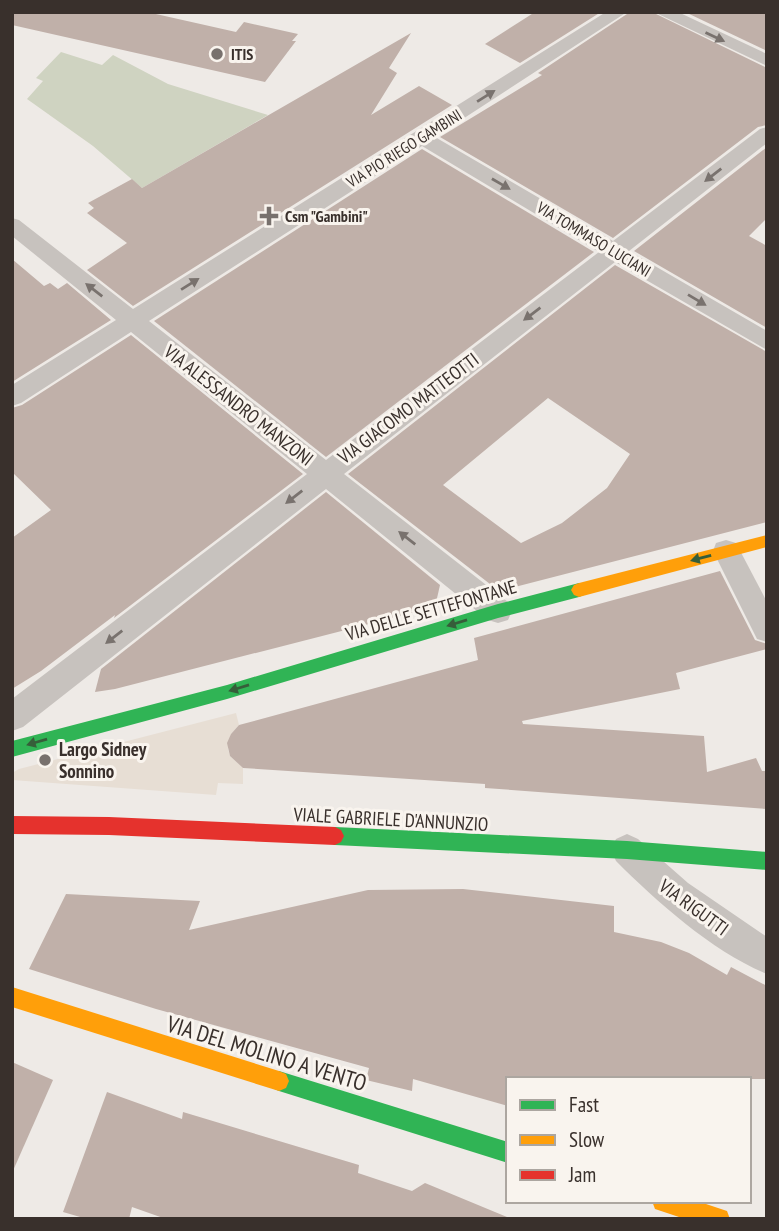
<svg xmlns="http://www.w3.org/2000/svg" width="779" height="1231" viewBox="0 0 779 1231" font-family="'PT Sans Narrow',sans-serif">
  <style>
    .green { fill: #cfd3c1 }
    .plaza { fill: #e7ded4 }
    .building { fill: #c0b0a9; fill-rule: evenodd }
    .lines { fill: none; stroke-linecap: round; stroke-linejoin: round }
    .street { fill: #c7c2be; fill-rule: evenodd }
    .fast { fill: #30b455; fill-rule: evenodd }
    .slow { fill: #ff9f0a; fill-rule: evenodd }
    .jam { fill: #e5322d; fill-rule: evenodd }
    .oneway { fill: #79726e }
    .oneway2 { fill: #365e3a }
    .poi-dot { fill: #78716d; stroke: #f9f4ee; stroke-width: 2.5 }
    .labels { text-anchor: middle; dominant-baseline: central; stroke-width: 6; stroke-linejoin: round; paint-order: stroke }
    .far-poi-label { font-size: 16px; font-weight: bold; fill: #39302c; stroke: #f9f4ee; text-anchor: start }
    .far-street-label { font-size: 16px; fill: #39302c; stroke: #f9f4ee }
    .street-label { font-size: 19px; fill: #39302c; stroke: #f9f4ee }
    .poi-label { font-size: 19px; font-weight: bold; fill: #39302c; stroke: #f9f4ee; text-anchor: start }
    .near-street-label { font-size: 23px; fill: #39302c; stroke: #f9f4ee }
  </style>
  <rect width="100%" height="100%" fill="#eeeae6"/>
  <polygon class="green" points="61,52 102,65 113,55 168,84 268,115 142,188 93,146 27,99 43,81 36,78"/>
  <polygon class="plaza" points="236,713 239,725 231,734 228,749 230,756 243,768 243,784 218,783 216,795 12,780 12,773 19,769"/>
  <g class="building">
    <polygon points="12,12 147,12 236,32 244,22 298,34 292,41 296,41 265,82 12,25"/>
    <polygon points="535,12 601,12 520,63 485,44"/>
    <polygon points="630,12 652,12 767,68 767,125 758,127 613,238 440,137 542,75 538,73"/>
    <polygon points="685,12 767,12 767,51"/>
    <polygon points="411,33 389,68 397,73 371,115 419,86 452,105 133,306 87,270 127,243 87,213 94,208 88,203 132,179 142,188"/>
    <polygon points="767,147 767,218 749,236 767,246 767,328 634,251"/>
    <polygon points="422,149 594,252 326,457 154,321"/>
    <polygon points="12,259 44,286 50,283 58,289 67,283 111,320 12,382"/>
    <path d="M 615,265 L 767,352 L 767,522 L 499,591 L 348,474 ZM 548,398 L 630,454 L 607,488 L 562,523 L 521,543 L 443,485 Z"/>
    <polygon points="131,335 303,474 114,618 115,615 41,671 12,689 12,538 51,510 12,472 12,408 22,405"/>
    <polygon points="326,492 440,585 435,607 115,689 95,692 101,669"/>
    <polygon points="720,571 755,640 767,644 767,649 676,673 680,689 522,721 523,724 704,736 707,772 756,758 762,771 767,771 767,809 485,788 485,784 243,768 230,756 227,743 231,734 239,725 478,660 474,638"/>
    <polygon points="463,889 614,906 614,932 661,942 689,953 727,975 731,967 767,986 767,1079 508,1079 508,1106 413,1079 412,1091 366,1080 369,1068 156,1009 29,969 66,894 200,901 189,930 368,890"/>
    <polygon points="12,1062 53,1080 12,1173"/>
    <polygon points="107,1092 182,1119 183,1112 359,1165 358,1173 412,1191 425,1183 512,1219 166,1219 132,1207 129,1219 87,1219 63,1212"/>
  </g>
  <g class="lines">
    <g class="street">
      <path d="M 606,12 L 627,12 L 435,137 L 613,241 L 760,129 L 767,127 L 767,143 L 629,251 L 767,331 L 767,350 L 615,262 L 344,474 L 508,602 L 512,611 L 508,620 L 498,623 L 488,620 L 326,489 L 23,727 L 12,731 L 12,699 L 307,474 L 131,332 L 21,403 L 12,406 L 12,385 L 116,320 L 12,236 L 12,218 L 19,220 L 133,309 ZM 422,146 L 599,252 L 326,460 L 149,321 Z"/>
      <polygon points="654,12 678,12 767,54 767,66"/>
      <polygon points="726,540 736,543 767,602 767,642 757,639 713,551 716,543"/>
      <path d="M 627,834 L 638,839 L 688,883 L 767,937 L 767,974 C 713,952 657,902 616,861 L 611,850 L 616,839 Z"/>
    </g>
    <g class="fast">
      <polygon points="579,583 584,585 587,590 584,595 579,597 498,618 227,699 12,757 12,741 227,685 498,604"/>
      <polygon points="335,827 627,841 767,852 767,870 627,859 335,845 329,842 326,836 329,830"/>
      <polygon points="279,1071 508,1142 508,1163 279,1091 272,1088 269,1081 272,1074"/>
    </g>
    <g class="slow">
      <polygon points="767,535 767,547 579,597 574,595 571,590 574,585 579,583"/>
      <polygon points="12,987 279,1071 286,1074 289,1081 286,1088 279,1091 12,1007"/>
      <polygon points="652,1201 697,1201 727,1211 730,1219 685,1219 655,1209"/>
    </g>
    <polygon class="jam" points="12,816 109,817 335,827 341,830 344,836 341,842 335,845 109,835 12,834"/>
  </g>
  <defs><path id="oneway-solid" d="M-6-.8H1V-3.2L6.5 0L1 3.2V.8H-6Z" transform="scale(1.75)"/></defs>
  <g class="oneway">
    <use href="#oneway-solid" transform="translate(715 37) rotate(25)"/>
    <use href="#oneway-solid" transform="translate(486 96) rotate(-32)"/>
    <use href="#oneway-solid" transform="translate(713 175) rotate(142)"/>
    <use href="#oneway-solid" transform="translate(501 184) rotate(30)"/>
    <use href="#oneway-solid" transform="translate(190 284) rotate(-32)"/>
    <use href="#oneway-solid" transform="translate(94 290) rotate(-142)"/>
    <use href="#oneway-solid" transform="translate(697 300) rotate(31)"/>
    <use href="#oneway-solid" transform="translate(532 314) rotate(143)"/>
    <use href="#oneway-solid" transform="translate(294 497) rotate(142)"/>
    <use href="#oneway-solid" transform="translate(407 538) rotate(-142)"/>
    <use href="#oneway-solid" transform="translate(114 637) rotate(142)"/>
  </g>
  <g class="oneway2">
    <use href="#oneway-solid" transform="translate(701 558) rotate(165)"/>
    <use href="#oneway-solid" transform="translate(457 623) rotate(163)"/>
    <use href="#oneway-solid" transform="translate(239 688) rotate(163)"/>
    <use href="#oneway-solid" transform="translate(37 742) rotate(164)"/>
  </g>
  <g class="poi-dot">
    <circle cx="217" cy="54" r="7"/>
    <path d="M265.5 205.5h7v7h7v7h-7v7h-7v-7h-7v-7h7z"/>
    <circle cx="45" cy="760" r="7"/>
  </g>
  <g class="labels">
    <g class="far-poi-label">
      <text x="231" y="54">ITIS</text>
      <text x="285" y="216">Csm "Gambini"</text>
    </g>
    <g class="far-street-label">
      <text transform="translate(404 148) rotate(-32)">VIA PIO RIEGO GAMBINI</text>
      <text transform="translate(594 239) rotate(31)">VIA TOMMASO LUCIANI</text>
    </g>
    <g class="street-label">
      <text transform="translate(239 405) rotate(38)">VIA ALESSANDRO MANZONI</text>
      <text transform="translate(408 408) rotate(-37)">VIA GIACOMO MATTEOTTI</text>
      <text transform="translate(431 610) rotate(-16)">VIA DELLE SETTEFONTANE</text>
      <text transform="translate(391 819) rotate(3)">VIALE GABRIELE D'ANNUNZIO</text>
      <text transform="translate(694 907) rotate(36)">VIA RIGUTTI</text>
    </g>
    <g class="poi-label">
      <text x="59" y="749">Largo Sidney<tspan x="59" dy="22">Sonnino</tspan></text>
    </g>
    <g class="near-street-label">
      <text transform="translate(267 1053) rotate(17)">VIA DEL MOLINO A VENTO</text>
    </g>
  </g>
  <rect width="779" height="1231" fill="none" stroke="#39302c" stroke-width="28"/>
  <rect x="506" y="1077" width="245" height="126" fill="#f9f4ee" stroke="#aca6a0" stroke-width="2"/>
  <rect x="520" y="1100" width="35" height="10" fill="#30b455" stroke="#aca6a0" stroke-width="2"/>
  <text x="569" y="1112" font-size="21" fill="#39302c">Fast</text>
  <rect x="520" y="1135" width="35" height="10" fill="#ff9f0a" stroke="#aca6a0" stroke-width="2"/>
  <text x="569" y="1147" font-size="21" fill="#39302c">Slow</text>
  <rect x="520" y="1170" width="35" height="10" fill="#e5322d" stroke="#aca6a0" stroke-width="2"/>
  <text x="569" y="1182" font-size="21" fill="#39302c">Jam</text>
</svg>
